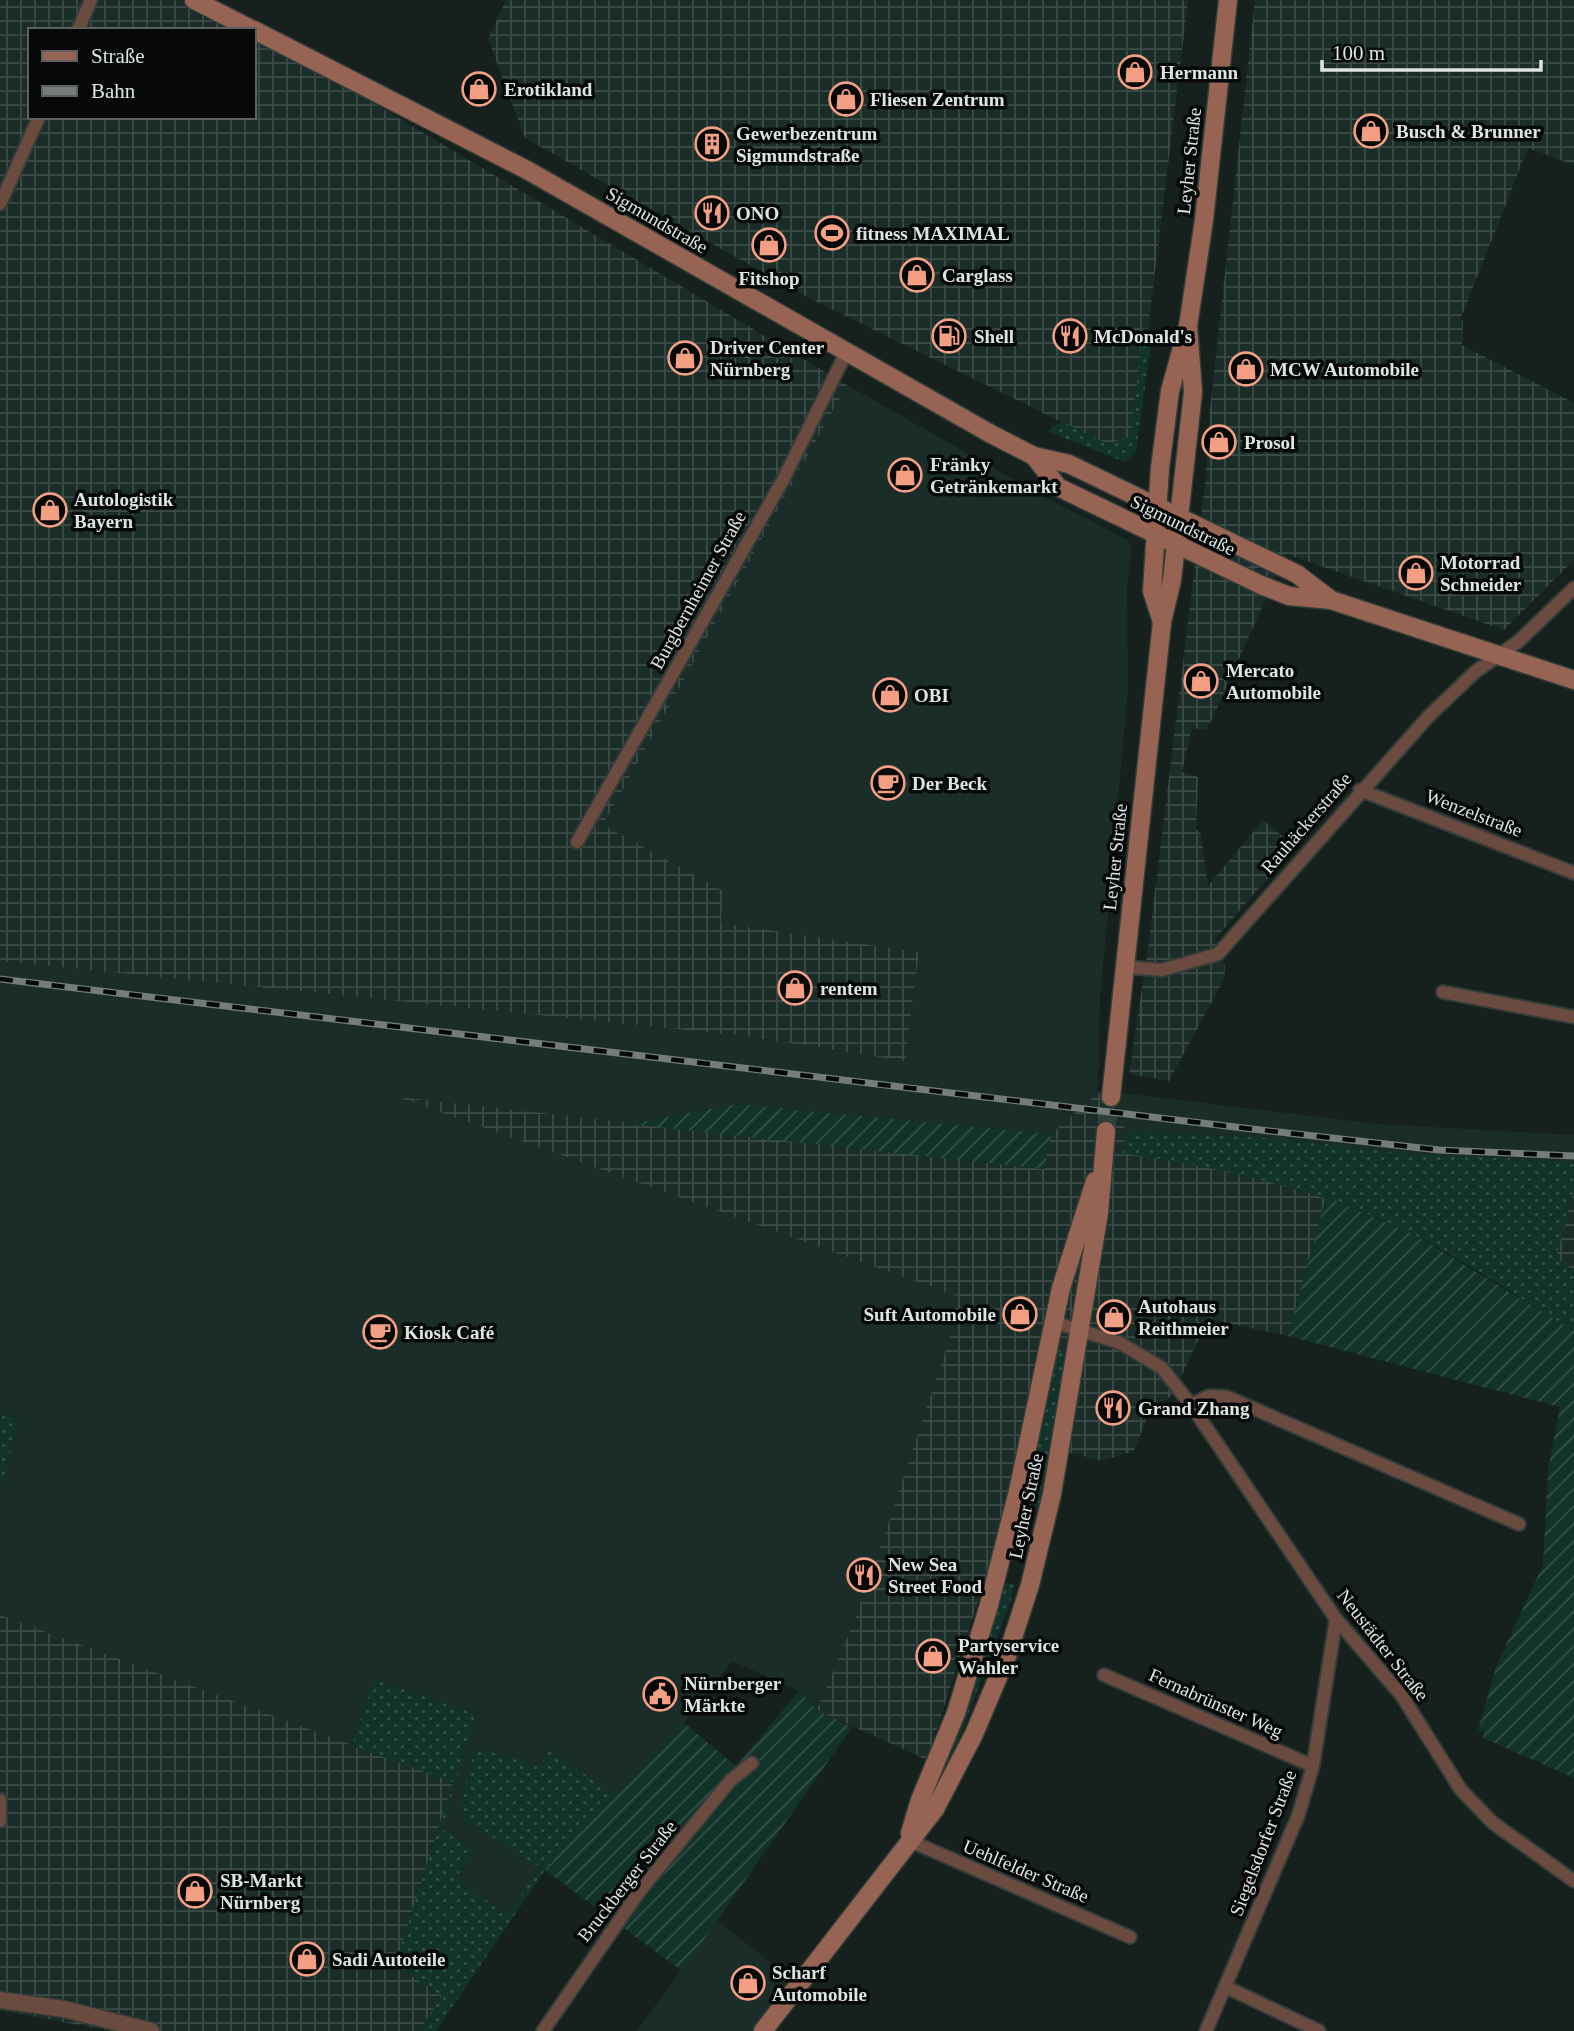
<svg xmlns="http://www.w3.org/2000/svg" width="1574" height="2031" viewBox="0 0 1574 2031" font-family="'Times New Roman',serif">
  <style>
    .built { fill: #1b2d28 }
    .industrial { fill: url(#industrial-grid) }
    .grass { fill: url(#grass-dots) }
    .garden { fill: url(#garden-furrows) }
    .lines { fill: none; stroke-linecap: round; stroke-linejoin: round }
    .secondary-tunnel { stroke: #343e3a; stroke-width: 18; stroke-dasharray: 18 9; stroke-linecap: butt }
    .minor-casing { stroke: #323c38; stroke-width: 16 }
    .tertiary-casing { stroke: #323c38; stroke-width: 19 }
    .secondary-casing { stroke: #323c38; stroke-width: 21 }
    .minor { stroke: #6b4b40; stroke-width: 12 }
    .tertiary { stroke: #6b4b40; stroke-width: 16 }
    .secondary { stroke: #976453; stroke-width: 18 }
    .rail-casing { stroke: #747d7a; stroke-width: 7 }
    .rail { stroke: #060908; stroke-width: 4.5; stroke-dasharray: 13; stroke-linecap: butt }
    .labels { text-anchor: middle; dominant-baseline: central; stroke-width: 7; stroke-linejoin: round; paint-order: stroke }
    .poi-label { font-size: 19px; font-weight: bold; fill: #dde4e1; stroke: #060908; text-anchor: start }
    .street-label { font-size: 19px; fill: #dde4e1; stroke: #060908 }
  </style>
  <defs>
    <pattern id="industrial-grid" width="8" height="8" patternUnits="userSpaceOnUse" patternTransform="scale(1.75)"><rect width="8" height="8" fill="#1b2d28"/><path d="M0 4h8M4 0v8" fill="none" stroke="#3c4b47"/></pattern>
    <pattern id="grass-dots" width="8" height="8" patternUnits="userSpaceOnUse" patternTransform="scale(1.75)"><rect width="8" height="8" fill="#11332a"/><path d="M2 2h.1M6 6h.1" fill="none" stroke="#335049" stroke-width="1.8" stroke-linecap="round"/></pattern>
    <pattern id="garden-furrows" width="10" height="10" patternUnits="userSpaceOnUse" patternTransform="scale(1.75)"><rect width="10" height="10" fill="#11332a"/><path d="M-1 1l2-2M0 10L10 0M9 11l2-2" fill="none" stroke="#335049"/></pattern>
  </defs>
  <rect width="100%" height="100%" fill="#16211d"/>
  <g class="built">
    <polygon points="847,385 1046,498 1128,540 1132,550 1127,587 1128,688 1100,999 1098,1093 1051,1134 737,1104 629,1124 402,1098 957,1296 949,1340 886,1531 854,1621 817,1710 799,1691 732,1661 684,1723 618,1797 550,1751 540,1768 465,1819 540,1868 508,1915 455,1878 441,1829 476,1714 375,1679 352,1746 0,1615 0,1490 19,1421 0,1412 0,961 737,1035 905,1061 919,952 721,923 603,825"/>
    <polygon points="1105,1091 1377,1124 1574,1135 1574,1162 1398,1153 1286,1139 1126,1131"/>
    <polygon points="717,1920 797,1984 761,2031 637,2031"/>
  </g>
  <g class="industrial">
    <polygon points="0,0 200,0 250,30 30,30 30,117 254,117 254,32 847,385 603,825 723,891 721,923 919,952 905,1061 737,1035 0,961"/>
    <polygon points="506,0 1188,0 1135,436 1108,445 801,294 525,138 488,39"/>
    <polygon points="1255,0 1574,0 1574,165 1528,148 1460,320 1463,321 1462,345 1574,403 1574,560 1504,630 1286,554 1207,730 1192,728 1182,772 1198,777 1196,829 1201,834 1208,886 1263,820 1295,847 1214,940 1225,966 1224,979 1169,1081 1129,1074 1149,941 1206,475 1210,410"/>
    <polygon points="1105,1091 1126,1131 1123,1153 1219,1168 1326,1197 1288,1336 1208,1319 1173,1394 1148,1415 1134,1451 1102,1461 1035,1443 1022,1502 987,1573 927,1760 817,1710 854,1621 886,1531 949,1340 957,1296 398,1097 1044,1169 1051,1134 1098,1093"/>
    <polygon points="1574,1189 1574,1271 1556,1258"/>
    <polygon points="0,1615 453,1782 395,1965 442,1996 419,2031 111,2031 0,2010"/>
  </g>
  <g class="grass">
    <polygon points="1143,328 1153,330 1136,451 1125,462 1048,432 1052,426 1063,422 1108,444 1131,436"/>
    <path d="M 1126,1131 L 1286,1139 L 1398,1153 L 1574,1162 L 1574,1189 L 1556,1257 L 1574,1271 L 1574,1331 C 1521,1300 1469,1262 1414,1235 C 1321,1189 1225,1169 1123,1153 Z"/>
    <polygon points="1067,1347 1069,1349 1044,1494 1037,1509 1029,1512 1021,1506 1053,1361 1062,1349"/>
    <polygon points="0,1412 19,1421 0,1490"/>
    <polygon points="1002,1582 1014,1585 1011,1600 946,1774 927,1808 924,1807"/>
    <polygon points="374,1679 476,1714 442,1829 474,1850 456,1878 507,1915 540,1868 465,1820 460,1803 476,1747 540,1767 550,1750 618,1797 545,1870 436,2031 419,2031 442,1996 395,1965 453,1782 352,1746"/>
  </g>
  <g class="garden">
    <polygon points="737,1104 1051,1134 1044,1169 629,1124"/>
    <polygon points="1326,1197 1415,1235 1574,1331 1574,1778 1483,1738 1484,1732 1478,1730 1496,1667 1543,1565 1548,1470 1560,1407 1288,1336"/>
    <polygon points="799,1691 817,1710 852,1727 682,1971 545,1870 684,1723 736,1766"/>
  </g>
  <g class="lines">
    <polyline class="secondary-tunnel" points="1106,1131 1111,1097"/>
    <defs>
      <g id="minor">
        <polyline points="78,30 91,0"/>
        <polyline points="0,204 39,117"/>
        <polyline points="1360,790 1574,873"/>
        <polyline points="577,842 783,480 846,353"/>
        <polyline points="1124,967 1162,970 1218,954 1428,717 1475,672 1519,641 1574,588"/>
        <polyline points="1443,992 1574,1017"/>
        <polyline points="1054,1322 1120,1343 1162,1368 1191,1405 1336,1619 1402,1696 1461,1790 1493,1823 1574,1881"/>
        <polyline points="1191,1405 1209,1396 1227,1397 1519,1524"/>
        <polyline points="1104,1675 1313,1766"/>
        <polyline points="0,1800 0,1821"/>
        <polyline points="908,1840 1130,1937"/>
        <polyline points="1226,1987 1319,2031"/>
        <polyline points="543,2031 639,1892 730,1781 752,1763"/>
        <polyline points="1206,2031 1298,1816 1313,1766 1336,1619"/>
      </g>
      <polyline id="tertiary" points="0,2000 64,2009 151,2031"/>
      <g id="secondary">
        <polyline points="194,0 253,30"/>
        <polyline points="254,30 527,170 991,434 1034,456 1069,464 1297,574 1331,600"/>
        <polyline points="1034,456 1058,487 1261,585 1289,596 1331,600 1574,680"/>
        <polyline points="1162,622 1152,591 1160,468 1170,391 1188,326 1204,220 1228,0"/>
        <polyline points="1111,1097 1162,622 1172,580 1193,392 1188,326"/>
        <polyline points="910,1833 920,1800 956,1713 989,1605 1018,1491 1061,1288 1095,1181"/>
        <polyline points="763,2031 935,1809 974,1734 1007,1656 1030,1585 1052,1494 1099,1213 1106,1131"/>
      </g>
    </defs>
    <use href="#minor" class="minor-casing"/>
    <use href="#tertiary" class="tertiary-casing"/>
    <use href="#secondary" class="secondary-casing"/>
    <use href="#minor" class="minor"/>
    <use href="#tertiary" class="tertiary"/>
    <use href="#secondary" class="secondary"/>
    <defs>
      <polyline id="rail" points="0,979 1235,1127 1439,1150 1574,1156"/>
    </defs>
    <use href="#rail" class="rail-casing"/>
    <use href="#rail" class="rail"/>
  </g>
  <defs>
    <symbol id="shop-ring" viewBox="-11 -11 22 22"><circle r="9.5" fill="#060908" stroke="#f39f83" stroke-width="1.5"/><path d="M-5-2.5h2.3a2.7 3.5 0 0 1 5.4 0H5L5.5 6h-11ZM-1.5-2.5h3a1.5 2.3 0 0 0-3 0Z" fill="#f39f83"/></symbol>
    <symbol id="building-ring" viewBox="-11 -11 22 22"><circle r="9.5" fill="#060908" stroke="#f39f83" stroke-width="1.5"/><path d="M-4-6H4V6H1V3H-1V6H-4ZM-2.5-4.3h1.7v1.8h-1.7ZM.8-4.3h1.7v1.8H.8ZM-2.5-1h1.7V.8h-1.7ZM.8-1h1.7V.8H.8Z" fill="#f39f83"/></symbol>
    <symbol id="restaurant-ring" viewBox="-11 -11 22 22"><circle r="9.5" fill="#060908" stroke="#f39f83" stroke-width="1.5"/><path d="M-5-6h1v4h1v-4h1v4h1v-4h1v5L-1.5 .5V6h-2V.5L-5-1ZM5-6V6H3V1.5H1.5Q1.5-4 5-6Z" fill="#f39f83"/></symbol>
    <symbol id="stadium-ring" viewBox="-11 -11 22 22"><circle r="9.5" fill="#060908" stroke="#f39f83" stroke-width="1.5"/><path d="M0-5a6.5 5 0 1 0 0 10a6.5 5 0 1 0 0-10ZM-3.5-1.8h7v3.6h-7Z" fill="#f39f83"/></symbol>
    <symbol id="fuel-ring" viewBox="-11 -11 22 22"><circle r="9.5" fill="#060908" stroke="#f39f83" stroke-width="1.5"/><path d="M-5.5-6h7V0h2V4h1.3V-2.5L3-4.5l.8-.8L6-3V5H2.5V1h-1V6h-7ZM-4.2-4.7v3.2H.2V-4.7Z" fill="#f39f83"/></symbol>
    <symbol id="cafe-ring" viewBox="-11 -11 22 22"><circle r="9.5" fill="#060908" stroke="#f39f83" stroke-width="1.5"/><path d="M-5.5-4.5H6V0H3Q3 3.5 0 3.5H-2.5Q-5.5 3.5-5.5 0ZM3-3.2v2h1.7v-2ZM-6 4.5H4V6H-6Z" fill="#f39f83"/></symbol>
    <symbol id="civic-ring" viewBox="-11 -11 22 22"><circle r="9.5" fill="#060908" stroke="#f39f83" stroke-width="1.5"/><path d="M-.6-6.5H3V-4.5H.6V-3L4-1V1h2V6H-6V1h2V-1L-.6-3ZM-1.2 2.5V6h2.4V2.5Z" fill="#f39f83"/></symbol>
  </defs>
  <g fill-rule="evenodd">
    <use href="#shop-ring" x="1116" y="53" width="38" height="38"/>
    <use href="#shop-ring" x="460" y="70" width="38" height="38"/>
    <use href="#shop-ring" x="827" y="80" width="38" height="38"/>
    <use href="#shop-ring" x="1352" y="112" width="38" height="38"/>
    <use href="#building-ring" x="693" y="125" width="38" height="38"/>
    <use href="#restaurant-ring" x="693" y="194" width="38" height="38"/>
    <use href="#stadium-ring" x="813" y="214" width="38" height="38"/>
    <use href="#shop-ring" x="750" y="226" width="38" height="38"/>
    <use href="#shop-ring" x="898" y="256" width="38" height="38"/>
    <use href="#fuel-ring" x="930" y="317" width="38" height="38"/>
    <use href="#restaurant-ring" x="1051" y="317" width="38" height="38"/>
    <use href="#shop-ring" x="666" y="339" width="38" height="38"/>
    <use href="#shop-ring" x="1227" y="350" width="38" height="38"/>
    <use href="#shop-ring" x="1200" y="423" width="38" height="38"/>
    <use href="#shop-ring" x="886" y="456" width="38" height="38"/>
    <use href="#shop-ring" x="31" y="491" width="38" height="38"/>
    <use href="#shop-ring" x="1397" y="554" width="38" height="38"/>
    <use href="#shop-ring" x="1182" y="662" width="38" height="38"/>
    <use href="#shop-ring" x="871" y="676" width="38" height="38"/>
    <use href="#cafe-ring" x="869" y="764" width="38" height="38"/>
    <use href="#shop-ring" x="776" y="969" width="38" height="38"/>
    <use href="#shop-ring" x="1001" y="1295" width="38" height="38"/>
    <use href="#shop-ring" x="1095" y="1298" width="38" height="38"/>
    <use href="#cafe-ring" x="361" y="1313" width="38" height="38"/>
    <use href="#restaurant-ring" x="1094" y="1389" width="38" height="38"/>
    <use href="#restaurant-ring" x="845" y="1556" width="38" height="38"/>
    <use href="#shop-ring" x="914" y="1637" width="38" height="38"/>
    <use href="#civic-ring" x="641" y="1675" width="38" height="38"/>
    <use href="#shop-ring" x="176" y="1872" width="38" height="38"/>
    <use href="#shop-ring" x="288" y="1940" width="38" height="38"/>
    <use href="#shop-ring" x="729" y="1964" width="38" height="38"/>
  </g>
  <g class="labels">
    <g class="poi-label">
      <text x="1160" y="72">Hermann</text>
      <text x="504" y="89">Erotikland</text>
      <text x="870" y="99">Fliesen Zentrum</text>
      <text x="1396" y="131">Busch &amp; Brunner</text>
      <text x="736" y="133">Gewerbezentrum<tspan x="736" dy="22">Sigmundstraße</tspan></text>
      <text x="736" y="213">ONO</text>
      <text x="856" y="233">fitness MAXIMAL</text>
      <text x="942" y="275">Carglass</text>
      <text x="769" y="278" text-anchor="middle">Fitshop</text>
      <text x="974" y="336">Shell</text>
      <text x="1094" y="336">McDonald's</text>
      <text x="710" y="347">Driver Center<tspan x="710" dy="22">Nürnberg</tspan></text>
      <text x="1270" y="369">MCW Automobile</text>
      <text x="1244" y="442">Prosol</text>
      <text x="930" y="464">Fränky<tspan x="930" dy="22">Getränkemarkt</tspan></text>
      <text x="74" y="499">Autologistik<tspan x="74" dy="22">Bayern</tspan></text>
      <text x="1440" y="562">Motorrad<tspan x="1440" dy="22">Schneider</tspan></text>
      <text x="1226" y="670">Mercato<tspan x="1226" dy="22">Automobile</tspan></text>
      <text x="914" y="695">OBI</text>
      <text x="912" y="783">Der Beck</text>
      <text x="820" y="988">rentem</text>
      <text x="1138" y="1306">Autohaus<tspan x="1138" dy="22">Reithmeier</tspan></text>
      <text x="996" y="1314" text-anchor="end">Suft Automobile</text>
      <text x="404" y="1332">Kiosk Café</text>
      <text x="1138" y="1408">Grand Zhang</text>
      <text x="888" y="1564">New Sea<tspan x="888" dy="22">Street Food</tspan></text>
      <text x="958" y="1645">Partyservice<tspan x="958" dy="22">Wahler</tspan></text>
      <text x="684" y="1683">Nürnberger<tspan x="684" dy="22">Märkte</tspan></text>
      <text x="220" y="1880">SB-Markt<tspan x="220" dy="22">Nürnberg</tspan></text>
      <text x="332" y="1959">Sadi Autoteile</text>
      <text x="772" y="1972">Scharf<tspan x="772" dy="22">Automobile</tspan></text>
    </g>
    <g class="street-label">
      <text transform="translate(1189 161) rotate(-84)">Leyher Straße</text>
      <text transform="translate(657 220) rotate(30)">Sigmundstraße</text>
      <text transform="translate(1183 525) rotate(26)">Sigmundstraße</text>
      <text transform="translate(698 590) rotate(-61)">Burgbernheimer Straße</text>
      <text transform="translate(1474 813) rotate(21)">Wenzelstraße</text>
      <text transform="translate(1306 823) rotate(-49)">Rauhäckerstraße</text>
      <text transform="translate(1115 857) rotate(-84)">Leyher Straße</text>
      <text transform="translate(1026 1506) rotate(-78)">Leyher Straße</text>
      <text transform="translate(1383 1645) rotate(52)">Neustädter Straße</text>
      <text transform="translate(1216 1703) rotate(24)">Fernabrünster Weg</text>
      <text transform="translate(1263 1843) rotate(-69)">Siegelsdorfer Straße</text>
      <text transform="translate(1026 1871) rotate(23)">Uehlfelder Straße</text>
      <text transform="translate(627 1881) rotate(-52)">Bruckberger Straße</text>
    </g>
  </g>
  <rect x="28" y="28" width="228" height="91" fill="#060908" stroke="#5c615f" stroke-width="2"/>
  <rect x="42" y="51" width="35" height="10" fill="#976453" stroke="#5c615f" stroke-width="2"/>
  <text x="91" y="63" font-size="21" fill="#dde4e1">Straße</text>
  <rect x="42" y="86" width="35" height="10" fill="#747d7a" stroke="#5c615f" stroke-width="2"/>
  <text x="91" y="98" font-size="21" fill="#dde4e1">Bahn</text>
  <path d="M1322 60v10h219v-10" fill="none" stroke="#dde4e1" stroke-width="3.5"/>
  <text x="1332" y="60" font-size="21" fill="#dde4e1" stroke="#060908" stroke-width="5" paint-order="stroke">100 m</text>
</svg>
